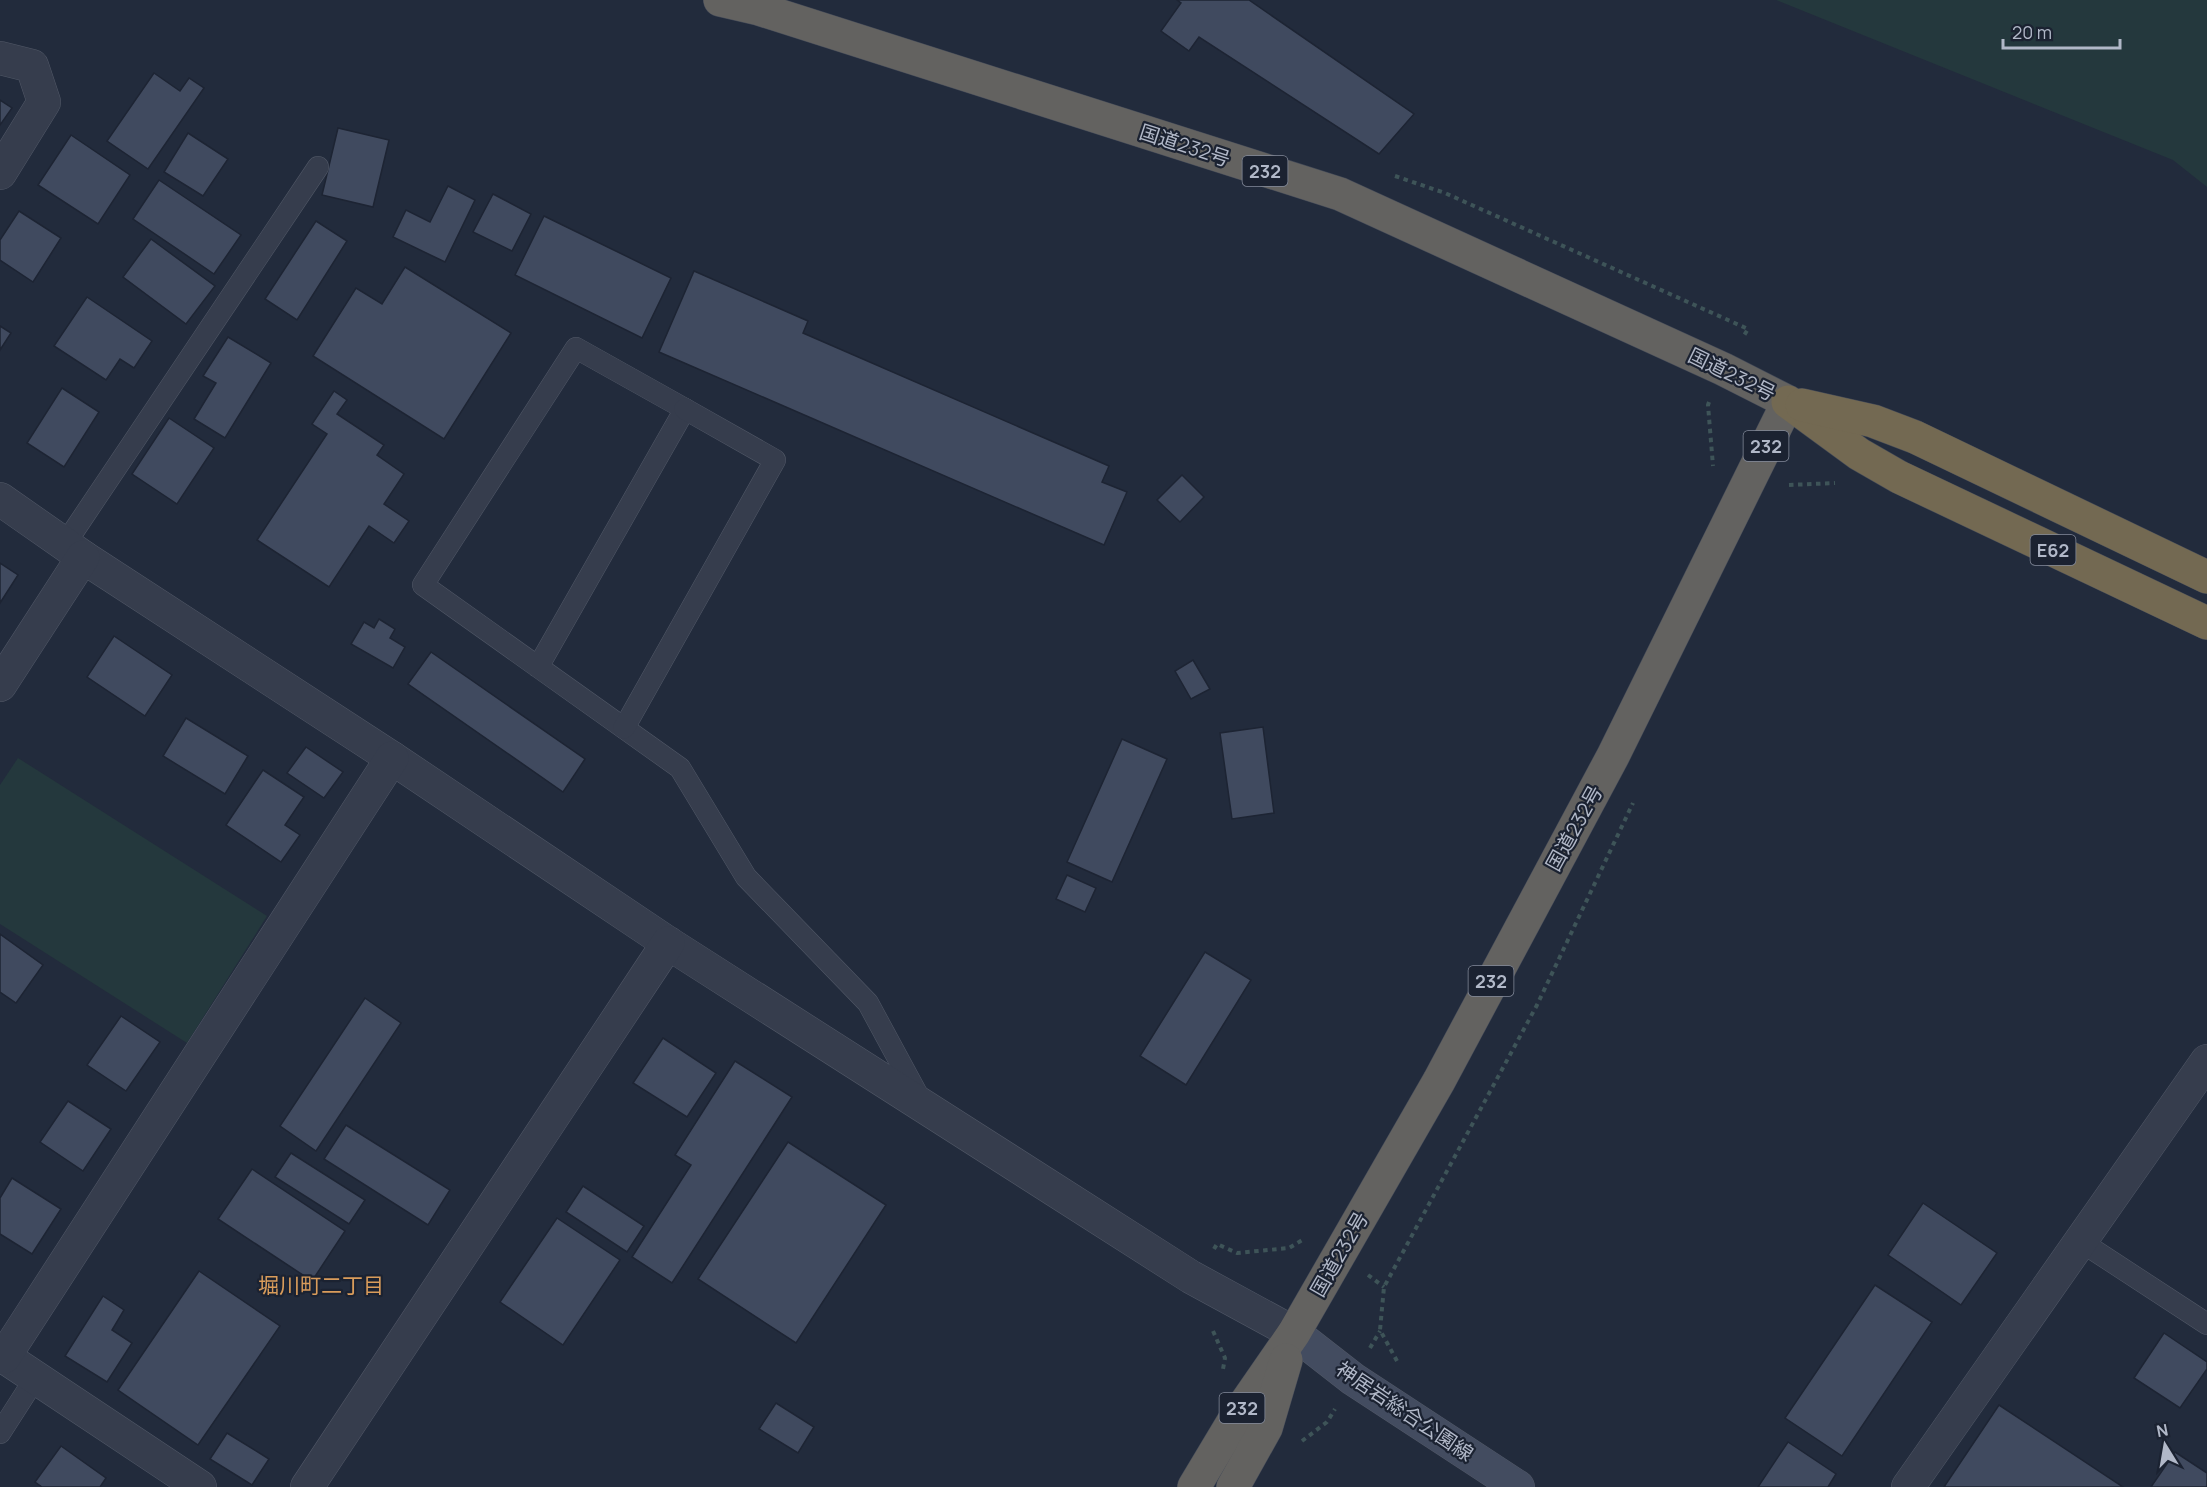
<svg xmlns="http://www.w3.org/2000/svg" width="2207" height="1487" viewBox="0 0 2207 1487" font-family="Manrope,'Noto Sans JP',sans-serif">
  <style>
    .green { fill: #24383d }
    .building { fill: #404a5f; stroke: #1d2433; stroke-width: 1.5 }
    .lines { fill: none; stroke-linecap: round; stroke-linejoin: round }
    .service-casing { stroke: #515867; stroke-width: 22 }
    .minor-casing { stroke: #515867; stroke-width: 34 }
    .secondary-casing { stroke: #515867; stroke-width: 34 }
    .trunk-casing { stroke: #414857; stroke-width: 34 }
    .motorway-casing { stroke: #414857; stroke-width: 34 }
    .path { stroke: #3e5458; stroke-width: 4; stroke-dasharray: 4.5 4.5; stroke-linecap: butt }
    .service { stroke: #363d4d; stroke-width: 21 }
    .minor { stroke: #363d4d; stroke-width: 33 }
    .secondary { stroke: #434c60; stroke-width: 33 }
    .trunk { stroke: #636260; stroke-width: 33 }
    .motorway { stroke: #736952; stroke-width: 33 }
    .labels { text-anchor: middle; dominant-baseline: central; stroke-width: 4.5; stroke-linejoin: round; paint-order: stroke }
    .shield { fill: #1b2231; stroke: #848b9b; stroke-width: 1.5 }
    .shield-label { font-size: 18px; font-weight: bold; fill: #b1b8c8 }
    .street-label { font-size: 20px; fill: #b1b8c8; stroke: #1b2231 }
    .neighbourhood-label { font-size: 21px; fill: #d99c5b; stroke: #1b2231 }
  </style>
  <rect width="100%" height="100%" fill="#222b3c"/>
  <g class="green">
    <polygon points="1776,0 2207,0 2207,187 2173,160"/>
    <polygon points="18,758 267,916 187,1043 0,924 0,785"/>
  </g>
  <g class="building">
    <polygon points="1177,0 1249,0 1414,114 1379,154 1199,37 1189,51 1161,31 1181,3"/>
    <polygon points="154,73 180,91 189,78 204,88 148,169 107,141"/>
    <polygon points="0,100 12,108 0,125"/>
    <polygon points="338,128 389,140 373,207 322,195"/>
    <polygon points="188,133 228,159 203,196 164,172"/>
    <polygon points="71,135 130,175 98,224 38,185"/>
    <polygon points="159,180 241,235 214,274 133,219"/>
    <polygon points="448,186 475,200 445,262 393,237 406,210 430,222"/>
    <polygon points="493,194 531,214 512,251 473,232"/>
    <polygon points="19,211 61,238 33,282 0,260 0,240"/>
    <polygon points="544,216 671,278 642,338 515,275"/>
    <polygon points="316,221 347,241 297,320 265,299"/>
    <polygon points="151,239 215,286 186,324 123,277"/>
    <polygon points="405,267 511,333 444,439 313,356 356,288 382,304"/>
    <polygon points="694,271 808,321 803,333 1109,466 1102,482 1127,492 1104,545 659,352"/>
    <polygon points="87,297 152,341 134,368 120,359 106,380 54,346"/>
    <polygon points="0,326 11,333 0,350"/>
    <polygon points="228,337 271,363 225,438 194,419 216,383 203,376"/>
    <polygon points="62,388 99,412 64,467 27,443"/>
    <polygon points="334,391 347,400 337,414 384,445 377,455 404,474 384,504 409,521 394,543 369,526 329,587 257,540 327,434 312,424"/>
    <polygon points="169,418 214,448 177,504 132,474"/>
    <polygon points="1182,475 1204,497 1180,522 1157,500"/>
    <polygon points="0,563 18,575 0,603"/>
    <polygon points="379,619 395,629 390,638 405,647 393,668 351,644 364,622 374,628"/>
    <polygon points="114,636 172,675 145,716 87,677"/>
    <polygon points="431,652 585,759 563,792 408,684"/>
    <polygon points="1193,660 1210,689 1191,699 1175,671"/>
    <polygon points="186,718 248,756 225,794 163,756"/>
    <polygon points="1263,727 1274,813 1232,819 1220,733"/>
    <polygon points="1122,739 1167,759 1112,882 1067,862"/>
    <polygon points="306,747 343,772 324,798 287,773"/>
    <polygon points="263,770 304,797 285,825 300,835 281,862 226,825"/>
    <polygon points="1067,875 1096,888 1085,912 1056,899"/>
    <polygon points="0,934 43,965 16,1003 0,992"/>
    <polygon points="1205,952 1251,980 1186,1085 1140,1056"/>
    <polygon points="365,998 401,1023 316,1151 280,1126"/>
    <polygon points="121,1016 160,1042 126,1091 87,1065"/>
    <polygon points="663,1038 716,1073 687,1117 633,1083"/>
    <polygon points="735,1061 792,1097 672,1283 632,1257 691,1165 675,1155"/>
    <polygon points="68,1101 111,1129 83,1171 40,1142"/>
    <polygon points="346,1125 450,1190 428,1225 324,1159"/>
    <polygon points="788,1142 886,1205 796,1343 698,1279"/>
    <polygon points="291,1153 365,1200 349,1224 275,1177"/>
    <polygon points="252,1169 345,1231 312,1281 218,1219"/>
    <polygon points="12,1178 61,1209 32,1254 0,1234 0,1198"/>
    <polygon points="583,1186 644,1226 627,1252 566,1212"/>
    <polygon points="1923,1203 1997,1253 1961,1305 1888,1255"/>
    <polygon points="557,1218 620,1260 563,1345 500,1302"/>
    <polygon points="199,1271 280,1326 198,1445 118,1390"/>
    <polygon points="1875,1285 1932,1322 1842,1456 1785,1418"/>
    <polygon points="103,1296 124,1310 112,1330 132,1343 107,1382 65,1356"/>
    <polygon points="2164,1333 2207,1362 2207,1369 2180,1408 2134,1378"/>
    <polygon points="776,1403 814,1427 798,1453 759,1429"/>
    <polygon points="1999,1405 2123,1487 1944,1487"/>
    <polygon points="227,1433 269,1459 252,1485 210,1459"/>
    <polygon points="1788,1442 1836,1474 1828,1487 1758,1487"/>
    <polygon points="61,1446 106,1478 100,1487 42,1487 35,1482"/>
    <polygon points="2175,1452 2207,1473 2207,1487 2151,1487"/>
  </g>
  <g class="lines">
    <defs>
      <g id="service">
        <polyline points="65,544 318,167"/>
        <polyline points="538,667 685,409 576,348 423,585 680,768 746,877 868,1003 921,1101"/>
        <polyline points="624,728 775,460 685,409"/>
        <polyline points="2080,1241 2207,1324"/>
        <polyline points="0,1433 36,1377"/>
      </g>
      <g id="minor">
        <polyline points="0,58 32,66 44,102 0,173"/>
        <polyline points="0,499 83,557 392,758 668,943 1191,1277 1294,1333"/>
        <polyline points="0,685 83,557"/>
        <polyline points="0,1354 200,1487"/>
        <polyline points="4,1357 392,758"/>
        <polyline points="307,1487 668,943"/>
        <polyline points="1908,1487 2207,1061"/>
      </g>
      <polyline id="secondary" points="1294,1333 1353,1379 1518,1487"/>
      <g id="trunk">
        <polyline points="720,0 759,9 1340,194 1723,369 1788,402 1613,756 1439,1081 1294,1333 1236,1417 1194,1487"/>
        <polyline points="1233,1487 1266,1428 1286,1360"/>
      </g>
      <g id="motorway">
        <polyline points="1788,402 1859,454 1899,477 2207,623"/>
        <polyline points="1802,405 1873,421 1915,437 2207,577"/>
      </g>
    </defs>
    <use href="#service" class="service-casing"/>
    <use href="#minor" class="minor-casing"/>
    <use href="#secondary" class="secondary-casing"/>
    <use href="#trunk" class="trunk-casing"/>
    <use href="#motorway" class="motorway-casing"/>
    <g class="path">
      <polyline points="1395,176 1445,193 1748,329 1743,337"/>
      <polyline points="1709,402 1708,405 1713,466"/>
      <polyline points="1789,485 1835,483"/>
      <polyline points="1214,1249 1217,1244 1237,1253 1289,1248 1304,1239"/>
      <polyline points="1368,1275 1384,1287"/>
      <polyline points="1213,1331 1225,1358 1223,1369"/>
      <polyline points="1370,1348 1380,1331"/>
      <polyline points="1397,1361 1380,1330 1384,1287 1537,1005 1633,803"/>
      <polyline points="1302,1441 1327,1422 1335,1409"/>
    </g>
    <use href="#service" class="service"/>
    <use href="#minor" class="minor"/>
    <use href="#secondary" class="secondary"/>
    <use href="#trunk" class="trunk"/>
    <use href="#motorway" class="motorway"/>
  </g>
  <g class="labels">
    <g class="shield">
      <rect x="1242.5" y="156" width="45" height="30" rx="4.5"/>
      <rect x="1743.5" y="431" width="45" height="30" rx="4.5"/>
      <rect x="2030.5" y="535" width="45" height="30" rx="4.5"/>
      <rect x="1468.5" y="966" width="45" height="30" rx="4.5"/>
      <rect x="1219.5" y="1393" width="45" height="30" rx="4.5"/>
    </g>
    <g class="shield-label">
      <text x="1265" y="171">232</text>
      <text x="1766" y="446">232</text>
      <text x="2053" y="550">E62</text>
      <text x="1491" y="981">232</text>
      <text x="1242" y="1408">232</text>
    </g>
    <g class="street-label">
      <text transform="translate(1185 145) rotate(18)">国道232号</text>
      <text transform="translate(1732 374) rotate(26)">国道232号</text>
      <text transform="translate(1574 828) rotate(-61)">国道232号</text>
      <text transform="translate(1339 1254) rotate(-60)">国道232号</text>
      <text transform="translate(1405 1411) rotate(34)">神居岩総合公園線</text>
    </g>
    <g class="neighbourhood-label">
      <text x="321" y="1285">堀川町二丁目</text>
    </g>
  </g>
  <g transform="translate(2165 1445) rotate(349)" stroke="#1b2231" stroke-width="4.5" paint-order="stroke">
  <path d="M0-4.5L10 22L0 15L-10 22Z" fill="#b1b8c8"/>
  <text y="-9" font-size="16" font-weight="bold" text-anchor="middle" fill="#b1b8c8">N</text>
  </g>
  <path d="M2003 39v9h117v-9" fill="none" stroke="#b1b8c8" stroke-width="3"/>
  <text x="2012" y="39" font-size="18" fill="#b1b8c8" stroke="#1b2231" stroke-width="4.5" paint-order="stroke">20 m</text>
</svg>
